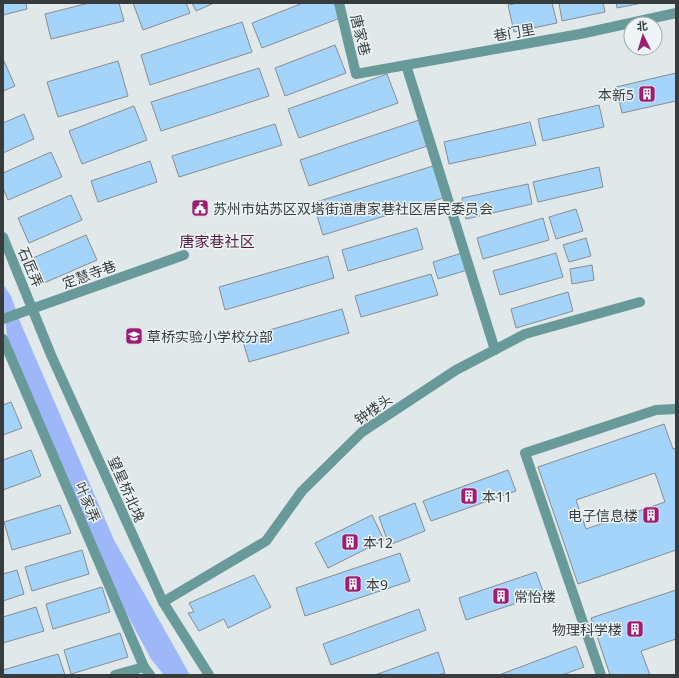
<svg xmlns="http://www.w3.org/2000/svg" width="679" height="678" viewBox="0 0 679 678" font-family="'Noto Sans','Noto Sans SC',sans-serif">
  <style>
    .water { fill: #9eb7f8 }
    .building { fill: #a4d4fa; stroke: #888d92; fill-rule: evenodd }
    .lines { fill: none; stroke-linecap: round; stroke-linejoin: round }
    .minor { stroke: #679a98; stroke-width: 10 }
    .labels { text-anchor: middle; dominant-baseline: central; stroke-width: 3; stroke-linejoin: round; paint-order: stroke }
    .street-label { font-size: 14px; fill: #383b3c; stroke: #eef5f8 }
    .poi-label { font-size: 14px; fill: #383b3c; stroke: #eef5f8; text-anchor: start }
    .neighbourhood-label { font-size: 15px; fill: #551940; stroke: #eef5f8 }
  </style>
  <rect width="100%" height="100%" fill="#e0e8ea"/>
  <polygon class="water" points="3,284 11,296 21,324 114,540 190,675 164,675 151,659 109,581 7,337 6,325 3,319"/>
  <g class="building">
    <polygon points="3,3 26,3 27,9 3,15"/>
    <polygon points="89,3 119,3 124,21 51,39 45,14"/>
    <polygon points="133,3 186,3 190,13 143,30"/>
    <polygon points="192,3 214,3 196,11"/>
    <polygon points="303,3 334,3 340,18 262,48 252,23"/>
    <polygon points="518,3 552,3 557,23 514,32 508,5"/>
    <polygon points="559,3 603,3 605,12 562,21"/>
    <polygon points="616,3 642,3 617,8"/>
    <polygon points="242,22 252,52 150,85 141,55"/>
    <polygon points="335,45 346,73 285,96 275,68"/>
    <polygon points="3,61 4,61 15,86 3,91"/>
    <polygon points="118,61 128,96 58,117 47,82"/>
    <polygon points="259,68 269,96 161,131 151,102"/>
    <polygon points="676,73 676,101 622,113 616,87"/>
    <polygon points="387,74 398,103 299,138 288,109"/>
    <polygon points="599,105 604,127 543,141 538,119"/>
    <polygon points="134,106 147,140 82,164 69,131"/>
    <polygon points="24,114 34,139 3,153 3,123"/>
    <polygon points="419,120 427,146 309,186 300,160"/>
    <polygon points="530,122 536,145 449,164 444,142"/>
    <polygon points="275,124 282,145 179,177 172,156"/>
    <polygon points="51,152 62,177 8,200 3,188 3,173"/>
    <polygon points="150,161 157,182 98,202 91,181"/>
    <polygon points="433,166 443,198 323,235 313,203"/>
    <polygon points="599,167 603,187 538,202 533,182"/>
    <polygon points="528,184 532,204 466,219 462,198"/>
    <polygon points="71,195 82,220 29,243 18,218"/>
    <polygon points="576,209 583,231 556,239 549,217"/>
    <polygon points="543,218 549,240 483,259 477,238"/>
    <polygon points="417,228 423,249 348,271 342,250"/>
    <polygon points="86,235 97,260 44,283 33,258"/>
    <polygon points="586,238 591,256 569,262 563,245"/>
    <polygon points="462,253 467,270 438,279 433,262"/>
    <polygon points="556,253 563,277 500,295 493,271"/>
    <polygon points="328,256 334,278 225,310 219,287"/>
    <polygon points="592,265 594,280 572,284 570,269"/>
    <polygon points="431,274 438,295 361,317 355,296"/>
    <polygon points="568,292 573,311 516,328 511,309"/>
    <polygon points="342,309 349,333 249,362 242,338"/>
    <polygon points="11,402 22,428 3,435 3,405"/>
    <path d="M 664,424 L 673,449 L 676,448 L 676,550 L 578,584 L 538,467 ZM 655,473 L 665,502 L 586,529 L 576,500 Z"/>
    <polygon points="31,450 41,476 3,490 3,460"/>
    <polygon points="508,470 516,491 431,521 423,501"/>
    <polygon points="415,503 425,531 389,545 379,517"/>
    <polygon points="60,505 71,533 12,550 4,522"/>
    <polygon points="372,515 384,540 328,568 315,543"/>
    <polygon points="82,550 89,574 32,591 25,567"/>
    <polygon points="400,553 410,581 305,616 296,588"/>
    <polygon points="17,570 24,594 3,601 3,574"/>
    <polygon points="536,572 544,594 466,620 459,598"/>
    <polygon points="254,575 271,607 228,628 224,619 199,631 188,613 194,612 189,603"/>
    <polygon points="102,587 110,612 53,629 46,604"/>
    <polygon points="676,590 676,639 641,651 650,675 610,675 591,618"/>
    <polygon points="36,607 44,631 3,643 3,617"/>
    <polygon points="419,609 426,630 331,665 323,644"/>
    <polygon points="120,633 128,657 71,674 64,650"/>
    <polygon points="576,646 584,667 562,675 499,675"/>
    <polygon points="438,652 445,673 439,675 375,675"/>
    <polygon points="58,654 65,675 3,675 3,670"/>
  </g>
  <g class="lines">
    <g class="minor">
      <polyline points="339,3 356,74 580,34 676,13"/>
      <polyline points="406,65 495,350"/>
      <polyline points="3,237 51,355 163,602 209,675"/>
      <polyline points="3,319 184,255"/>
      <polyline points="3,339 144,667 150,675"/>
      <polyline points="163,602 266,541 302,491 362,432 456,370 525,334 640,302"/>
      <polyline points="115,675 144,667"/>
      <polyline points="601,675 525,453 656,410 676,409"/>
    </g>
  </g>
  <defs>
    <symbol id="building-square" viewBox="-11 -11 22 22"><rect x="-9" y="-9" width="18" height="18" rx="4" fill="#9b1e74" stroke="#eef5f8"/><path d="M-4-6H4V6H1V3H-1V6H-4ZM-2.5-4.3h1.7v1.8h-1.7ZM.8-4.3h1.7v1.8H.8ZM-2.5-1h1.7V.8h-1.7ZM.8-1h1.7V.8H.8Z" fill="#fff"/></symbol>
    <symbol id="civic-square" viewBox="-11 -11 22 22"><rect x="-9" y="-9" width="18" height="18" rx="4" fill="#9b1e74" stroke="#eef5f8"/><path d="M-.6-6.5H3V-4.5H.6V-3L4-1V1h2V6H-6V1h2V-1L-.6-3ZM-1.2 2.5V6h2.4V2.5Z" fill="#fff"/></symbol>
    <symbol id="school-square" viewBox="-11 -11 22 22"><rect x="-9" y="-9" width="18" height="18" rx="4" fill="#9b1e74" stroke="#eef5f8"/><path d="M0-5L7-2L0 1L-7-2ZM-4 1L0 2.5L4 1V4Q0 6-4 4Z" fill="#fff"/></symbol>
  </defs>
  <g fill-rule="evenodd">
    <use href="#building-square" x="637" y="84" width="20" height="20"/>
    <use href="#civic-square" x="190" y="198" width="20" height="20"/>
    <use href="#school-square" x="124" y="326" width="20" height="20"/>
    <use href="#building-square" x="459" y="486" width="20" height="20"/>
    <use href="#building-square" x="641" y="505" width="20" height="20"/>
    <use href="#building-square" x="340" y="532" width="20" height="20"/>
    <use href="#building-square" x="343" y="574" width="20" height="20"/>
    <use href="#building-square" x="491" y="586" width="20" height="20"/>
    <use href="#building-square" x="625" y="619" width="20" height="20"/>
  </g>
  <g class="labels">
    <g class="street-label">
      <text transform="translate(514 32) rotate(-10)">巷门里</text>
      <text transform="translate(361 35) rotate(76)">唐家巷</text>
      <text transform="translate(31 267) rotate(67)">石匠弄</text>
      <text transform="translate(89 274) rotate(-20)">定慧寺巷</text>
      <text transform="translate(373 409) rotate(-35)">钟楼头</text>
      <text transform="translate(127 489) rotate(66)">望星桥北堍</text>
      <text transform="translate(88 502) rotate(67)">叶家弄</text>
    </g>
    <g class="poi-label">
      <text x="634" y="94" text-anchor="end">本新5</text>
      <text x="213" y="208">苏州市姑苏区双塔街道唐家巷社区居民委员会</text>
      <text x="147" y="336">草桥实验小学校分部</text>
      <text x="482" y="496">本11</text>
      <text x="638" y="515" text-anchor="end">电子信息楼</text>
      <text x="363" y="542">本12</text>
      <text x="366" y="584">本9</text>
      <text x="514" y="596">常怡楼</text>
      <text x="622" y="629" text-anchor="end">物理科学楼</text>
    </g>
    <g class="neighbourhood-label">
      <text x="217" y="241">唐家巷社区</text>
    </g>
  </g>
  <rect width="679" height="678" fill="none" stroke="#383b3c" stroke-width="8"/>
  <g transform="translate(643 36) rotate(355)"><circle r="19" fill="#eef5f8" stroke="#a5abad"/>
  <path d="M0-3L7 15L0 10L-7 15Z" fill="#9b1e74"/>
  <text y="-6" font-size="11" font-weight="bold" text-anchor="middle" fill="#383b3c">北</text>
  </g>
</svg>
